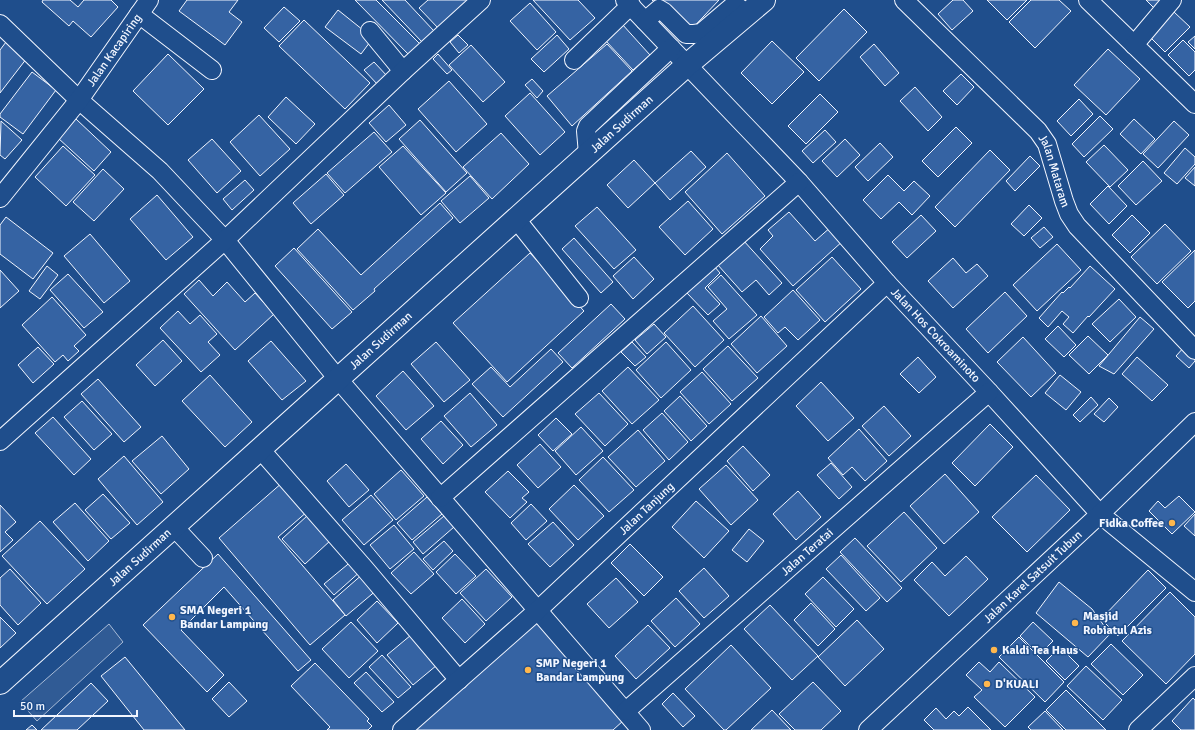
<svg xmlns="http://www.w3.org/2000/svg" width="1195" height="730" viewBox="0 0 1195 730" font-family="Signika,sans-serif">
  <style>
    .parking { fill: #305b95; stroke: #a8bbd7 }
    .building { fill: #3563a3; stroke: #f2f6ff }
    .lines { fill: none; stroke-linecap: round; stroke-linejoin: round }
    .minor-casing { stroke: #f2f6ff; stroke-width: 20 }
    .major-casing { stroke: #f2f6ff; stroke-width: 24 }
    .minor { stroke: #1f4e8c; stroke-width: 18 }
    .major { stroke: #1f4e8c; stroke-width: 22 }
    .poi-dot { fill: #ffb74d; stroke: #1f4e8c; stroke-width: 1.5 }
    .labels { text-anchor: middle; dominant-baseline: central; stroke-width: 3; stroke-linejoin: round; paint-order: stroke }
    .street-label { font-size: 12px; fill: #f2f6ff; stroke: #1f4e8c }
    .poi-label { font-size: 12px; font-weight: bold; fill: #f2f6ff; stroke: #1f4e8c; text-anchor: start }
  </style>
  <rect width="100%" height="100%" fill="#1f4e8c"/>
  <polygon class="parking" points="109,624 123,642 37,721 20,702"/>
  <g class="building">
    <polygon points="43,0 70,0 78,7 84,0 111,0 118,7 91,37 73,21 69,26 42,2"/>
    <polygon points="187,0 238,0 229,12 242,22 225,45 179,11"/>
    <polygon points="355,0 376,0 423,47 412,58"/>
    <polygon points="382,0 405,0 434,31 422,42"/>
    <polygon points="428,0 471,0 439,29 419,8"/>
    <polygon points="533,0 578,0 595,18 570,40"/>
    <polygon points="652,0 719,0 688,33"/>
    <polygon points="953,0 963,0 973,11 952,30 938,14"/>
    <polygon points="987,0 1027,0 1007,20"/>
    <polygon points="1031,0 1059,0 1071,11 1035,48 1009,22"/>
    <polygon points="1146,0 1162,0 1154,8"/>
    <polygon points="530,3 556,32 537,50 510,21"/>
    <polygon points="284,7 300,21 279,42 264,28"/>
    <polygon points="844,9 867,32 819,81 796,58"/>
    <polygon points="338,10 373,38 361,54 325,27"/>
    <polygon points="1174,12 1190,27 1165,52 1150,37"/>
    <polygon points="304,20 370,83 345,109 279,46"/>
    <polygon points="622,24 650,55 633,70 605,40"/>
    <polygon points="458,35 468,45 459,53 450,42"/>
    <polygon points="557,35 569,49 544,72 531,59"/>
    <polygon points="1195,36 1195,49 1188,42"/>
    <polygon points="1183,40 1195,52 1195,70 1189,76 1168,55"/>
    <polygon points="772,41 804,72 772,104 741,73"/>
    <polygon points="6,42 27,58 0,93 0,50"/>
    <polygon points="607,44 632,71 572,126 547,96"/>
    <polygon points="874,44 899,73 885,86 860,57"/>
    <polygon points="471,45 505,82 483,102 449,65"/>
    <polygon points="1108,49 1140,79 1106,115 1074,85"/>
    <polygon points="168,54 204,89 168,125 133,91"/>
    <polygon points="438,54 452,70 447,74 433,59"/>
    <polygon points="374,62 388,77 378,85 364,70"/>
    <polygon points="32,72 56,90 23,134 0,117 0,114"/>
    <polygon points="961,74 974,87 957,105 943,91"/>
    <polygon points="532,79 543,91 537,98 525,85"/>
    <polygon points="449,81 487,124 456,152 418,109"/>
    <polygon points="915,87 942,117 928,131 900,101"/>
    <polygon points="530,93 565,132 540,155 505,116"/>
    <polygon points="820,94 838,112 806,144 788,126"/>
    <polygon points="286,97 315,124 296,144 268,117"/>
    <polygon points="1079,99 1093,114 1071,136 1057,121"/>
    <polygon points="389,105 406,125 386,142 369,123"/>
    <polygon points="259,115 290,149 260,176 230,142"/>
    <polygon points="1100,116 1113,129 1084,157 1072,144"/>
    <polygon points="76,119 111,152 94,171 58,138"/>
    <polygon points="1134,119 1155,139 1141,154 1120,134"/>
    <polygon points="420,120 467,173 446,192 399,139"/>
    <polygon points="1,121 22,140 5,159 0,155"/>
    <polygon points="1174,121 1189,135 1158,168 1143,154"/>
    <polygon points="956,127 972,143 938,177 922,161"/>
    <polygon points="825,130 836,142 813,163 802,151"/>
    <polygon points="374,132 392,152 345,193 327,173"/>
    <polygon points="501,133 529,164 492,199 463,167"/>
    <polygon points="212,139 241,171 217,193 188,160"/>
    <polygon points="845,139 860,155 837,177 822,161"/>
    <polygon points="880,143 893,157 868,181 855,167"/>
    <polygon points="1104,145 1128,170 1110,187 1086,162"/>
    <polygon points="63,146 95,175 66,206 35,177"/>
    <polygon points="403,146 446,193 421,215 379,167"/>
    <polygon points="1185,148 1195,157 1195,164 1177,184 1164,173"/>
    <polygon points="990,150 1010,170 955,227 935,207"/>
    <polygon points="691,151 706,167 670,200 655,183"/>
    <polygon points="727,153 765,196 722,234 685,192"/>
    <polygon points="1030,156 1040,166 1015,191 1006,181"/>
    <polygon points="634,160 655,183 628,208 607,185"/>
    <polygon points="1143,161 1162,181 1136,205 1118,186"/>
    <polygon points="1195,167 1195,186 1185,178"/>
    <polygon points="103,169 124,189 94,221 73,202"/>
    <polygon points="326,174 344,195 311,224 293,203"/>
    <polygon points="888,175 904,191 914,181 930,196 912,215 899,202 881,219 863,200"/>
    <polygon points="470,176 489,198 460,223 441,201"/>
    <polygon points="245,180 254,190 232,210 223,199"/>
    <polygon points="1108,186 1127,206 1109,224 1090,204"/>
    <polygon points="157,195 193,237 166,260 130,219"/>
    <polygon points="688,201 713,229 685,255 659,227"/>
    <polygon points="440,203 453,218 374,289 375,291 353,310 297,249 318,229 361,275"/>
    <polygon points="1029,205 1042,218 1024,236 1011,224"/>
    <polygon points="597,207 636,250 614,269 575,226"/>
    <polygon points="789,212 815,241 832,226 844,240 793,286 760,249 773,236 768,230"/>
    <polygon points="921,215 936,231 907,258 892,242"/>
    <polygon points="1132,215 1150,233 1130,253 1112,235"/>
    <polygon points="6,217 53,253 33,279 0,254 0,225"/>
    <polygon points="1165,224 1191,251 1157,284 1131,257"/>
    <polygon points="1044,227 1053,237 1040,248 1031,238"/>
    <polygon points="90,234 130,281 104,303 64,256"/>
    <polygon points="574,238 613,282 601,293 562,249"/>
    <polygon points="743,240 782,283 769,295 756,280 742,292 717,264"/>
    <polygon points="1057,244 1081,270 1037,311 1013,285"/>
    <polygon points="294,248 352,312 332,329 275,266"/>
    <polygon points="1195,250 1195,301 1188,308 1162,282"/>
    <polygon points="530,253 584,311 507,382 453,323"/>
    <polygon points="634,257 654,279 633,299 613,276"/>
    <polygon points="832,257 861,289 825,322 796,290"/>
    <polygon points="953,258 966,273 977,264 988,276 953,308 928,281"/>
    <polygon points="47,266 58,275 40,299 29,291"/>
    <polygon points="714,266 720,273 705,288 720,304 708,315 686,292"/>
    <polygon points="1090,266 1115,289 1089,317 1088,316 1073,333 1063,324 1069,317 1062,311 1048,327 1039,318 1062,292 1063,293 1069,287 1070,288"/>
    <polygon points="0,270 19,291 0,308"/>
    <polygon points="68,274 103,312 84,328 50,290"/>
    <polygon points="721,275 757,315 729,339 713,321 727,309 708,287"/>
    <polygon points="199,280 213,296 227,282 245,302 255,293 274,314 235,350 184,294"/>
    <polygon points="793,290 820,320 798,340 785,327 778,333 764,317"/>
    <polygon points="1005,292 1027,316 988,353 966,329"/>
    <polygon points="52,297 86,335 74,346 79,351 68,361 63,355 55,362 22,325"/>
    <polygon points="1119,299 1136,317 1110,342 1092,324"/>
    <polygon points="611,304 625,319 572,368 558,353"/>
    <polygon points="693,306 724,340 695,367 664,333"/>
    <polygon points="178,311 190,324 200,315 217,334 208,342 220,355 201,372 160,328"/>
    <polygon points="761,316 787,346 757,373 731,344"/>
    <polygon points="1140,317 1154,329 1114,374 1099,366"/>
    <polygon points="654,324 666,337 647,354 635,340"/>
    <polygon points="1058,326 1076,345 1064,357 1045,339"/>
    <polygon points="1088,336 1108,355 1089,374 1069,355"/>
    <polygon points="1023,337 1056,373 1031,397 997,362"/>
    <polygon points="163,340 182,361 155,386 136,365"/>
    <polygon points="271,341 306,381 282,400 248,361"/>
    <polygon points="436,342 470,380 444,402 411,364"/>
    <polygon points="632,342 646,357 635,366 621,352"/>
    <polygon points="666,342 691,370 661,398 636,370"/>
    <polygon points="728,346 758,378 732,401 703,369"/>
    <polygon points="1185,346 1195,355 1195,361 1189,368 1176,356"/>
    <polygon points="38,347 54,364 33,383 18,365"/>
    <polygon points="551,349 563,362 503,417 472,384 491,367 510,387"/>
    <polygon points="918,357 936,377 919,393 900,374"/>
    <polygon points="1137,357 1168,385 1152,401 1122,374"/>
    <polygon points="628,367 659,400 632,424 602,391"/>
    <polygon points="403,371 434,406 406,430 376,396"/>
    <polygon points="702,372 731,404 709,424 680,392"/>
    <polygon points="210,375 252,422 225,447 182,401"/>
    <polygon points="1060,375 1081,392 1066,410 1045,393"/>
    <polygon points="98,379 141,427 124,442 81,394"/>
    <polygon points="821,382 854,418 828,441 796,406"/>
    <polygon points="470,393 497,425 471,447 444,416"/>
    <polygon points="599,393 628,424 605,446 575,414"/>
    <polygon points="680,396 707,426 691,441 664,411"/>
    <polygon points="1091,397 1098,405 1080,422 1073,415"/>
    <polygon points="1109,398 1118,407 1104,422 1094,414"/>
    <polygon points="82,401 112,434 94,450 64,417"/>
    <polygon points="884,406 911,436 889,456 862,426"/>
    <polygon points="662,413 688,442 669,460 643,430"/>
    <polygon points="53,417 91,459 74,475 35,433"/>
    <polygon points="556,418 572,434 553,451 538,435"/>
    <polygon points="441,421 463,445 443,464 421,439"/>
    <polygon points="990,424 1013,447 975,486 952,463"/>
    <polygon points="581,427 603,451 576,475 555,451"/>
    <polygon points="859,429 887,461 865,481 852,467 843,475 828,458"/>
    <polygon points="638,430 665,461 636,487 608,457"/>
    <polygon points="162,436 189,469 161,494 132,461"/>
    <polygon points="540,444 561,467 538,488 517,465"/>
    <polygon points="743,446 770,475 753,491 727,461"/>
    <polygon points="124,456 163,502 137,525 98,479"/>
    <polygon points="603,457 634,490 609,512 579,480"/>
    <polygon points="831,463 852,487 839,499 817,475"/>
    <polygon points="346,464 369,490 349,507 327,481"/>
    <polygon points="726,465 758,500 731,525 699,489"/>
    <polygon points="401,470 424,496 396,520 374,494"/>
    <polygon points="508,471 529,492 522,498 527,502 510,518 485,492"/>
    <polygon points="945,474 979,512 944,544 910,506"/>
    <polygon points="1036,475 1070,510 1027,552 992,517"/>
    <polygon points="283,482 308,511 278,537 345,615 310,645 219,538"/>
    <polygon points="574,485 604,516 578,540 549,509"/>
    <polygon points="798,491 821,517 796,540 773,514"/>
    <polygon points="103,494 130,523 111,539 85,510"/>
    <polygon points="371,495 393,520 364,545 342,520"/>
    <polygon points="1179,496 1195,512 1172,534 1149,511 1158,501 1165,508"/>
    <polygon points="427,497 442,514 412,540 397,523"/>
    <polygon points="696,501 729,531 704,558 672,527"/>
    <polygon points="75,503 109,541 88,561 53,522"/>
    <polygon points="531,504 547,521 526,540 511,523"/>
    <polygon points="0,505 16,522 5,532 13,540 0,552"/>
    <polygon points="904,512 937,548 901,582 867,546"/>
    <polygon points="1195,514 1195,536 1184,526"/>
    <polygon points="308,515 331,540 305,564 282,539"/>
    <polygon points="444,516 454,527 423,554 413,542"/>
    <polygon points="40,521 85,569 47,604 2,556"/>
    <polygon points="553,522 574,545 550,567 528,544"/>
    <polygon points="394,525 414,549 390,569 370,545"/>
    <polygon points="749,529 764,541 747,562 732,550"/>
    <polygon points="855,538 902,588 887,602 840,552"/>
    <polygon points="444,541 453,551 433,570 423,559"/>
    <polygon points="630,544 663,577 644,596 611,563"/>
    <polygon points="414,552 434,574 411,594 391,573"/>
    <polygon points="218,554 311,660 298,671 224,587 181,630 224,675 207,692 143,625"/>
    <polygon points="455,554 476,576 456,594 436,572"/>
    <polygon points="841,555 880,598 866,611 826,569"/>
    <polygon points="966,556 988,579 949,616 914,580 932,562 945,576"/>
    <polygon points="353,560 362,570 334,595 324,584"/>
    <polygon points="704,568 729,596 704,618 679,591"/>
    <polygon points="10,569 41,603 18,625 0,605 0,578"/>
    <polygon points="486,569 512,597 486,621 460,593"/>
    <polygon points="1148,570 1166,588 1118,636 1101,619"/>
    <polygon points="364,573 378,589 346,616 333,600"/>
    <polygon points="823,577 854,609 836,627 805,594"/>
    <polygon points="616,578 638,602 609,628 587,604"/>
    <polygon points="1059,582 1092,609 1110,634 1088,657 1036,613"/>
    <polygon points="1170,592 1195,617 1195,654 1166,684 1122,641"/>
    <polygon points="676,598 700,624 675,647 651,621"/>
    <polygon points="462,599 485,624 465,643 442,618"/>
    <polygon points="377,601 398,623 377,643 357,620"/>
    <polygon points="811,603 835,629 818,646 794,620"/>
    <polygon points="770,605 818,656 792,680 744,629"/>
    <polygon points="0,617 16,633 0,648"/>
    <polygon points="534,620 624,720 613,730 410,730"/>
    <polygon points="857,620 884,649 845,686 818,657"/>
    <polygon points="351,622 378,651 349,678 322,649"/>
    <polygon points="1033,622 1053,641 1039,655 1020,636"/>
    <polygon points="648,625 670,648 636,679 615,656"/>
    <polygon points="411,635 437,665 413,685 387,655"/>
    <polygon points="1019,637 1064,682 1045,702 999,657"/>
    <polygon points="1111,644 1143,675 1123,695 1091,664"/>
    <polygon points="731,645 771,688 726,730 724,730 685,689"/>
    <polygon points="1060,647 1079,666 1065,680 1046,661"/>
    <polygon points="382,655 411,687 398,698 369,667"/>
    <polygon points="125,657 185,730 144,730 101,676"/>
    <polygon points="979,662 990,672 999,662 1035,697 1005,727 974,697 982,690 966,675"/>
    <polygon points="315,663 369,719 367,721 372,726 368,730 327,730 330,727 291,686"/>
    <polygon points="1086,666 1122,700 1103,720 1067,686"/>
    <polygon points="366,672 394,702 382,712 354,683"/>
    <polygon points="229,682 247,701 229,717 212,699"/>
    <polygon points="813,682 841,711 821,730 795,730 779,714"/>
    <polygon points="91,683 108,701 77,730 41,730"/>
    <polygon points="1066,690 1106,730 1066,730 1046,710"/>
    <polygon points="673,693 695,716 683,727 662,704"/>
    <polygon points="1193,698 1195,700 1195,730 1181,730 1172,721"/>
    <polygon points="968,707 991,730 934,730 924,720 936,708 946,719 954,711 959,716"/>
    <polygon points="772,710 791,730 751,730"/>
    <polygon points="1045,711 1063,730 1031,730 1028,727"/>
    <polygon points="32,725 37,730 26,730"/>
  </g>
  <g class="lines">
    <defs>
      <g id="minor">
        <path id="s1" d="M 625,0 L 799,182 L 887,283 L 989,392 L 1100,514 L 1195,592"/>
        <path id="s2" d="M 904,0 L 1038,131 L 1047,144 L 1064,201 L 1069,214 L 1077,226 L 1195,350"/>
        <polyline points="1088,0 1195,104"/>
        <polyline points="139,14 212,70"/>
        <polyline points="645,21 659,9 664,12 686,34 694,34 701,33 734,5 738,7 747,14"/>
        <polyline points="0,24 79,100 160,171 225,240 338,379 641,730"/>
        <polyline points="370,31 403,71"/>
        <polyline points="1134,45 1172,0"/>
        <polyline points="574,60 631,5"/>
        <polyline points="588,154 586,131 588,126 671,48"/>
        <path id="s3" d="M 0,198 L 79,100 L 149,0"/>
        <polyline points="516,219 579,298"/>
        <polyline points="0,441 225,240 403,71 481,0"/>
        <polyline points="260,449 365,569 459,680"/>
        <polyline points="440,498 799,182"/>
        <polyline points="174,527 203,558"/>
        <path id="s4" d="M 626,711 L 989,392"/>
        <path id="s5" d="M 402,730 L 538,610 L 887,283"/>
        <path id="s6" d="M 868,730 L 1100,514 L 1195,422"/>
        <polyline points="1138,730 1195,676"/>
      </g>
      <g id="major">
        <path id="s7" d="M 0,683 L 687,65 L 764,0"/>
      </g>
    </defs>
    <use href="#minor" class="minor-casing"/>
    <use href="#major" class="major-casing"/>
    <use href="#minor" class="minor"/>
    <use href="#major" class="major"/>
  </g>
  <g class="poi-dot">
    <circle cx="1172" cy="523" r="4"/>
    <circle cx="172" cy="617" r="4"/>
    <circle cx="1075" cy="623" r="4"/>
    <circle cx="994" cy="650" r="4"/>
    <circle cx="528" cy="670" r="4"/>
    <circle cx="987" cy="684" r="4"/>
  </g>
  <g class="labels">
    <g class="street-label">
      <text stroke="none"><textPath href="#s3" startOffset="187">Jalan Kacapiring</textPath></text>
      <text stroke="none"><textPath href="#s7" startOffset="836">Jalan Sudirman</textPath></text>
      <text stroke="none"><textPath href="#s2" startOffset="231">Jalan Mataram</textPath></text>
      <text stroke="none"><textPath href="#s1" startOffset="457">Jalan Hos Cokroaminoto</textPath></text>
      <text stroke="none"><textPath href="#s7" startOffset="512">Jalan Sudirman</textPath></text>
      <text stroke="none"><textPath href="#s5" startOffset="330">Jalan Tanjung</textPath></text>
      <text stroke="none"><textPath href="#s4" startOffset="241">Jalan Teratai</textPath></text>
      <text stroke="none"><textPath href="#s7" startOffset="188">Jalan Sudirman</textPath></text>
      <text stroke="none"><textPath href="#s6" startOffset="225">Jalan Karel Satsuit Tubun</textPath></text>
    </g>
    <g class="poi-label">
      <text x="1164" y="523" text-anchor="end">Fidka Coffee</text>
      <text x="180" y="610">SMA Negeri 1<tspan x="180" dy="14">Bandar Lampung</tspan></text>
      <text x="1083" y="616">Masjid<tspan x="1083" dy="14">Robiatul Azis</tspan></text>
      <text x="1002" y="650">Kaldi Tea Haus</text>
      <text x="536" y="663">SMP Negeri 1<tspan x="536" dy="14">Bandar Lampung</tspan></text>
      <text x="995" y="684">D'KUALI</text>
    </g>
  </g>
  <path d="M14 710v6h123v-6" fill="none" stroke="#f2f6ff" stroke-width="2"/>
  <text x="20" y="710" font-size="12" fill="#f2f6ff" stroke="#1f4e8c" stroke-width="3" paint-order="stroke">50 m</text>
</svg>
